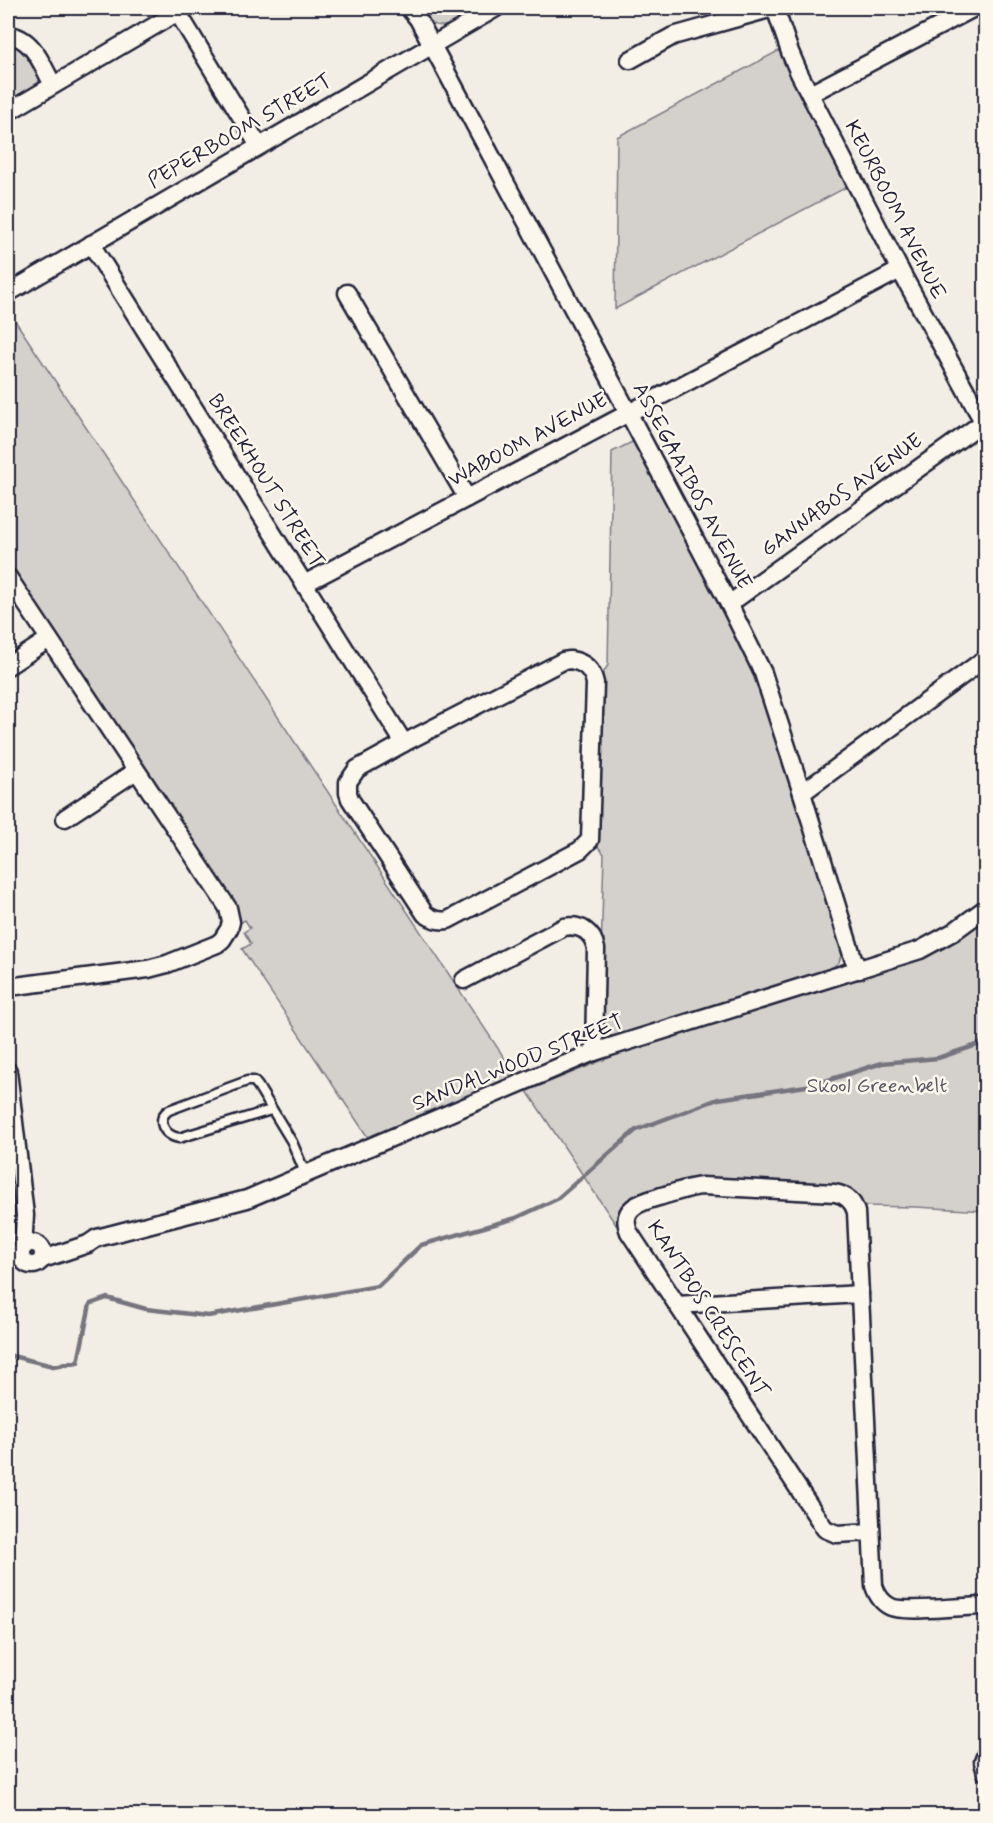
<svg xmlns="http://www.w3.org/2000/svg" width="993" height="1823" viewBox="0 0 993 1823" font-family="Mynerve,sans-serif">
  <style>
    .green { fill: #d4d1cc; stroke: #7b7a84; stroke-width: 1.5 }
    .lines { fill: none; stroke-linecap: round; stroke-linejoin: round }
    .stream { stroke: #76747f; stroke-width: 4.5 }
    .service-casing { stroke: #22223b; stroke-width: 13 }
    .minor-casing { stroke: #22223b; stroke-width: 21 }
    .service { stroke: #fbf7ec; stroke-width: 8 }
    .minor { stroke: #fbf7ec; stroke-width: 16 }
    .labels { text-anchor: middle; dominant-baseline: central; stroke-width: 5; stroke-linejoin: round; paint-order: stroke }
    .street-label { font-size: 21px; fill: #22223b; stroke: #fbf7ec }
    .park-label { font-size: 21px; fill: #575766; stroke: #fbf7ec }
  </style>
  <rect width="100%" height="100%" fill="#f2eee5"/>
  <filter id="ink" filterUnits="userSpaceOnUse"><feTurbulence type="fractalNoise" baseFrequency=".0167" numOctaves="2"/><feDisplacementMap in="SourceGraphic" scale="12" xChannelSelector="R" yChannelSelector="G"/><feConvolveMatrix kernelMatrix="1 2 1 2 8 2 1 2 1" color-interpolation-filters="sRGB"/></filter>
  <g filter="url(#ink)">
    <g class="green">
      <path d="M 421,8 L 480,8 C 468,15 447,33 432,23 C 427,19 424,13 421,8 Z"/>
      <polygon points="8,41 27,52 40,77 37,86 8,105"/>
      <polygon points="780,50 847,187 615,309 617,137"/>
      <polygon points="8,310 517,1077 369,1139 242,949 251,944 244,932 250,928 245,920 238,924 234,907 8,564"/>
      <path d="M 634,441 L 748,658 L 762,691 L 842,952 L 839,962 L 828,971 L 613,1036 C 604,1034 602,1029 599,1020 L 604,854 L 595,843 L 600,678 L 608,665 L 612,452 Z"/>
      <polygon points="985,919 985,1211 916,1207 862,1206 855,1195 686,1183 637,1195 621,1206 616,1225 527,1091 613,1056 907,964 948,946"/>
    </g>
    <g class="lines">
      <polyline class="stream" points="8,1355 53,1366 78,1362 90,1304 107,1298 146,1309 208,1316 378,1286 421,1245 516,1218 557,1199 636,1130 718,1099 813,1085 882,1063 938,1058 986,1042"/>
      <defs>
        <path id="service" d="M 271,1110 L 179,1138 C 164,1136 155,1119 169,1110 L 247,1081 L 254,1081 L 258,1086 L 292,1142 L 306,1175"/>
        <g id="minor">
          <polyline points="175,8 259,146"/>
          <polyline points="409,8 418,19 432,45 628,412 729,604 763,673 802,793 853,958 859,970"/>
          <polyline points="775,8 790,52 799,73 900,270 986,427"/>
          <path d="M 8,35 C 33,37 42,65 53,85"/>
          <polyline points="630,60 673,36 773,8"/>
          <polyline points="810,94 974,8"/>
          <polyline points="8,112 178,12"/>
          <polyline points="91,244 404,743"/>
          <polyline points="8,293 496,8"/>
          <polyline points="347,293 467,498"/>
          <polyline points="8,577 228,908 231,922 229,929 222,940 217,944 167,964 148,969 8,987"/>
          <polyline points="304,584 900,270"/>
          <polyline points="729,604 982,423"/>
          <path d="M 570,660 C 584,662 592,669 595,683 L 590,840 L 580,850 L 448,920 C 439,922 432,919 425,914 L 350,799 L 348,793 L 348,782 L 357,769 L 404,743 L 563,661 Z"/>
          <polyline points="8,666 49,639"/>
          <polyline points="802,793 986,658"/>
          <polyline points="65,818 136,771"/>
          <path d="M 464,980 L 564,927 C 581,924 593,932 596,949 L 594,1052"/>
          <polyline points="8,1071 25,1215 23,1248"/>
          <circle cx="32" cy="1254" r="11"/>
          <polyline points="43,1259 88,1244 97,1238 247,1199 594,1052 920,950 953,932 986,908"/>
          <polyline points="677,1305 860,1294"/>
          <path d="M 871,1532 L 837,1534 L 825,1529 L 629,1232 C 618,1205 646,1201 665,1195 C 677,1192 689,1187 702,1186 L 835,1193 C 846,1195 853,1201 856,1212 L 874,1586 C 877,1595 882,1603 891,1607 C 905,1613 967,1606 986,1606"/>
          <polyline points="986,1754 983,1762 986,1773"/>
        </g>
      </defs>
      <use href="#service" class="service-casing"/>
      <use href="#minor" class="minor-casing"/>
      <use href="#service" class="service"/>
      <use href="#minor" class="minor"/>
    </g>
  </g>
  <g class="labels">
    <g class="street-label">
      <text transform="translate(240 131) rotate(-30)">PEPERBOOM STREET</text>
      <text transform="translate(895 210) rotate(63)">KEURBOOM AVENUE</text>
      <text transform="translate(528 440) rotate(-28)">WABOOM AVENUE</text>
      <text transform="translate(266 481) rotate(58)">BREEKHOUT STREET</text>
      <text transform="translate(692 486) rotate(62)">ASSEGAAIBOS AVENUE</text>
      <text transform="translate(842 495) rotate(-36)">GANNABOS AVENUE</text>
      <text transform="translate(518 1063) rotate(-22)">SANDALWOOD STREET</text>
      <text transform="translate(708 1309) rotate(57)">KANTBOS CRESCENT</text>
    </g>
    <g class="park-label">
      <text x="877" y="1086">Skool Greenbelt</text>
    </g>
  </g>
  <rect width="993" height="1823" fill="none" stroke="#fbf7ec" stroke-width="30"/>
  <rect x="15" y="15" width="963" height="1793" fill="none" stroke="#22223b" stroke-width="2" filter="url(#ink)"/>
</svg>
